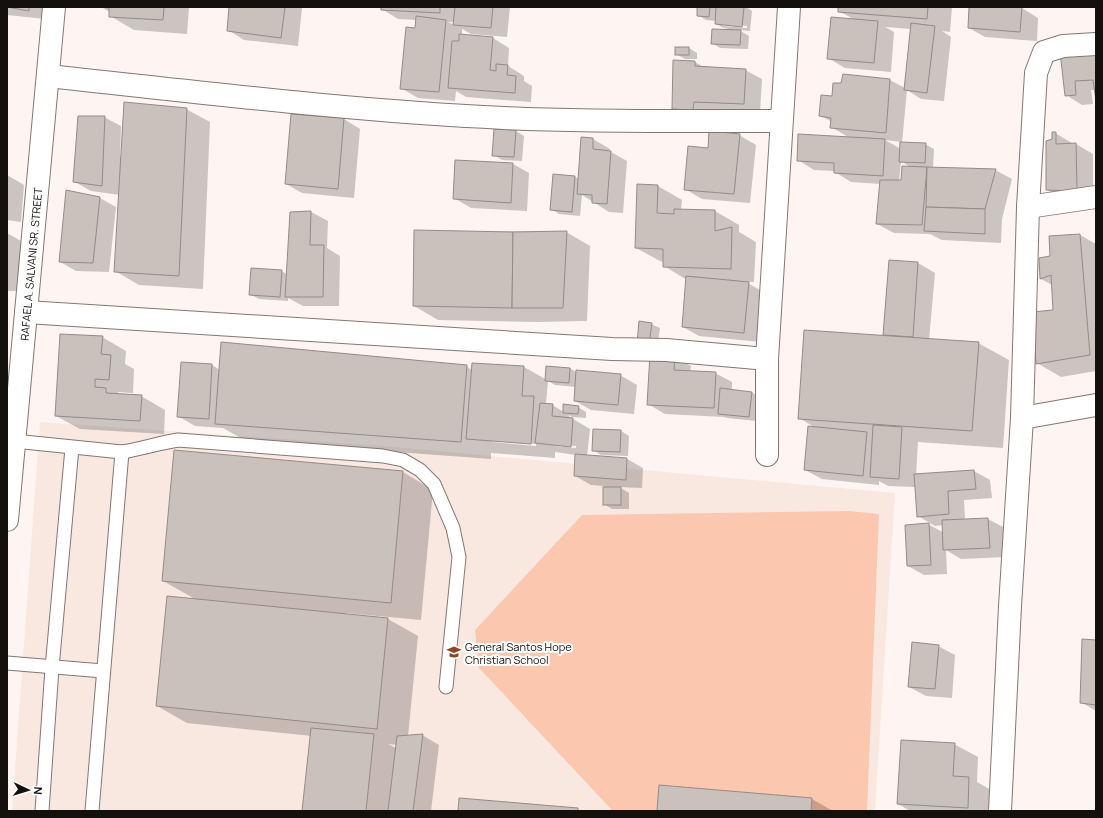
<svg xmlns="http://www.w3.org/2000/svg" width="1103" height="818" viewBox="0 0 1103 818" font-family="Manrope,sans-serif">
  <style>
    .built { fill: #f9e8e0 }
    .green { fill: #fbc7ae }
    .shadow { fill: #0003; fill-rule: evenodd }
    .building { fill: #cbc1bc; stroke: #948b87 }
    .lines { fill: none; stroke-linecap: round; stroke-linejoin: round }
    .service-casing { stroke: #817873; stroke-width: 15 }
    .minor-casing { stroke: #817873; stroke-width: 24 }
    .tertiary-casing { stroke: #817873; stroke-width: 24 }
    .service { stroke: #fff; stroke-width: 13 }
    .minor { stroke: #fff; stroke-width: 22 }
    .tertiary { stroke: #fff; stroke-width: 22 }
    .labels { text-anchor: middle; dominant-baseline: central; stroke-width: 4; stroke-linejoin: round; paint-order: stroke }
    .street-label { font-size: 11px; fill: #13100e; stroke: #fff }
    .poi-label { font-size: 11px; fill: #13100e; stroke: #fff; text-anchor: start }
  </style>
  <rect width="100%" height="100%" fill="#fef5f2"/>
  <polygon class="built" points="40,422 394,447 895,493 875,811 12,811"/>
  <polygon class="green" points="849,511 879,514 867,811 611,811 611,809 479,668 475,630 582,515"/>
  <g class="shadow">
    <polygon points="7,7 47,7 45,19 7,15"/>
    <polygon points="101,7 189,7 187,34 134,30 110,16 110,12"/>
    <polygon points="230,7 300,7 302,8 298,46 244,40 228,30"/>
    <path d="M 382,7 L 510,7 L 507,37 L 471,34 L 462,29 L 462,35 L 493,38 L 509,48 L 508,66 L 524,76 L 524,81 L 532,86 L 531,102 L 466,97 L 456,91 L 455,101 L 418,98 L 401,88 L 417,20 L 398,19 L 382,9 ZM 448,22 L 454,22 L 454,25 Z"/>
    <path d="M 698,7 L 746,7 L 752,11 L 750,31 L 739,30 L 749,36 L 748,49 L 720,48 L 712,43 L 729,30 L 729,29 L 724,28 L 716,24 L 716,21 L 706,20 L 698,15 ZM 723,24 L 747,26 L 747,28 L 723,26 Z"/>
    <path d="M 839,7 L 952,7 L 950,32 L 942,31 L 951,37 L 944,101 L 921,99 L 907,90 L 902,143 L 925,144 L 934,149 L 933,168 L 995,170 L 1012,179 L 1002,219 L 1001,243 L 942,240 L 930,234 L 894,233 L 877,224 L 881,184 L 851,182 L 835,172 L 835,171 L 814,170 L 798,160 L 850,138 L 831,127 L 832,122 L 821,116 L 842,84 L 843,75 L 890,80 L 905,88 L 911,29 L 885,27 L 894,32 L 891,72 L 845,68 L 828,58 L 855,20 L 839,11 ZM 885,140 L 901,142 L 901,149 ZM 901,161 L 910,167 L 902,181 L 899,181 Z"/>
    <polygon points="970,7 1014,7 1022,8 1038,18 1037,41 985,37 969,28"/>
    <polygon points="689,48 697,53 697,59 685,59 676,54"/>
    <polygon points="1096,50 1096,99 1095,90 1091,90 1093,104 1082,105 1066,95 1061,53"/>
    <polygon points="695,62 705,68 745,70 762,79 760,113 689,118 673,108"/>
    <polygon points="186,109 210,122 203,289 139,285 115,271 120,195 91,191 75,182 104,117 121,126 120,157 122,157"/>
    <polygon points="291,115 344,119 360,129 354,198 302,193 286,184"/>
    <polygon points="495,130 516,131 524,136 522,161 502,160 494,155"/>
    <polygon points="1055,133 1072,143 1072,144 1076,144 1093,154 1093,200 1064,199 1047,190 1053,140"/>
    <polygon points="739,135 756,145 750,203 702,199 685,189 709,149"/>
    <polygon points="582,138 593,139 610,149 609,151 627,161 623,213 609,212 582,195 580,216 559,214 551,209 575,177 579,179"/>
    <polygon points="513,164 529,173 527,211 471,208 454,198"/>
    <polygon points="7,175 24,185 21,222 7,220"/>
    <polygon points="658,186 682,200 681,210 715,211 739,225 739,232 756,242 754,282 746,282 765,293 761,342 699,336 683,327 687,280 664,266 664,262 660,261 636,248"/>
    <polygon points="100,198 116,207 109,272 76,271 60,262"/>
    <polygon points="311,212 328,221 327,248 340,256 339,306 303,306 288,298 288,301 259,299 250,294 281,271 287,274 291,213"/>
    <polygon points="415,231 566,232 590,246 587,321 537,322 438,320 414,306"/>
    <polygon points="7,233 21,241 17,291 7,291"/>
    <polygon points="1080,235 1096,244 1096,371 1061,377 1037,363 1054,311 1052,285 1041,279 1040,259 1051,256"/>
    <polygon points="889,261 918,263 935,273 929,340 978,343 1009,360 1003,448 918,442 916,475 974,471 990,480 992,498 964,500 965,520 988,519 1005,528 1006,557 961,559 946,550 947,574 924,575 908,566 928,524 944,533 943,525 935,526 918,516 916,487 888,486 879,481 879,485 822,479 805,470 816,428 799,418 888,337 884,335"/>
    <polygon points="651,324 660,328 657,349 638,343"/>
    <polygon points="102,337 126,351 125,364 134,369 133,393 118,392 118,395 141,396 165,410 164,434 80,429 56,416"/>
    <polygon points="674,356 691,366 690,372 715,373 732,382 732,390 751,392 759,397 757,421 727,418 724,417 665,414 648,404"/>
    <path d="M 212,365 L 220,370 L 466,366 L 472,370 L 524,367 L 547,380 L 570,368 L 577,373 L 620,375 L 637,385 L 634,414 L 591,410 L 575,401 L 576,387 L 555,385 L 548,381 L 546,404 L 552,405 L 564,412 L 578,407 L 586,412 L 586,418 L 572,417 L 569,415 L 569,419 L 573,419 L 590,429 L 587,456 L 627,459 L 643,468 L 642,488 L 619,487 L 629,493 L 629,509 L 612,509 L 604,504 L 604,486 L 591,485 L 575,476 L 576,455 L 555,452 L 555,458 L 491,453 L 491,459 L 246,441 L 223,428 L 195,426 L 178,416 ZM 492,440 L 536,444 L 536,446 L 492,442 ZM 555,444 L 576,446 L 576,448 L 555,446 Z"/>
    <polygon points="621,431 629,436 628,456 601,455 593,450"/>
    <path d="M 403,472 L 433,490 L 421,620 L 346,613 L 346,615 L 388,619 L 418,636 L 408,736 L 422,735 L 439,745 L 431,811 L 304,811 L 312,736 L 187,723 L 157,706 L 195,599 L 163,581 ZM 388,744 L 397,745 L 396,748 Z"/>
    <polygon points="1096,641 1096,711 1081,702"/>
    <polygon points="938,646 955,655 952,698 926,696 909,687"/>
    <polygon points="954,744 978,757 977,782 993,791 992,811 910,811 898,804"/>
    <polygon points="812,799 833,811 658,811"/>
  </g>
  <g class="building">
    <polygon points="7,7 29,7 29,11"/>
    <polygon points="99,7 164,7 163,20 109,17 109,8"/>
    <polygon points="229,7 285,7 281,38 227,31"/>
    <polygon points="381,7 440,7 440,13 381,10"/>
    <polygon points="455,7 493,7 491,28 453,25"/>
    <polygon points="697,7 710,7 709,17 697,16"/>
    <polygon points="716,7 744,7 742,27 715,24"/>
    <polygon points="838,7 928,7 927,19 838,12"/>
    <polygon points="969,7 1022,7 1020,32 968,28"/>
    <polygon points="416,16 446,20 439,92 400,89 406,27 415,28"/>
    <polygon points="831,17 878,21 874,63 827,59"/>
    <polygon points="911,23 935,26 927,93 904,90"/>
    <polygon points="712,29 741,30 740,45 711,44"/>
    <polygon points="459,34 493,37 490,70 496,71 496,64 508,65 507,75 516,76 515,93 448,88 452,41 459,41"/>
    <rect x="675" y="47" width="14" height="8"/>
    <polygon points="1096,49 1096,101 1093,80 1075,81 1076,95 1065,96 1060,52"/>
    <polygon points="673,60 695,61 695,66 746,69 744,104 694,102 693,110 672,109"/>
    <polygon points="843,74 890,79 886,133 830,128 831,118 819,116 821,95 832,96 833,83 841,83"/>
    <polygon points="124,102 187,108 179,276 114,272"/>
    <polygon points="291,114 344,118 338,189 285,184"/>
    <polygon points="78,116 105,116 102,186 73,182"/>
    <polygon points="494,129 516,130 514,157 492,156"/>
    <polygon points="709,131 740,134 734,194 684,190 688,146 708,148"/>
    <polygon points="1052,132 1056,132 1056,144 1076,143 1077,191 1046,190 1046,141 1052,139"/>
    <polygon points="798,134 885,139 883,176 834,173 834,163 797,161"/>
    <polygon points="581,137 593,138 593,149 611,151 607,204 592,203 592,195 577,194"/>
    <polygon points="900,142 926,143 925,163 899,162"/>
    <polygon points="455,160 513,163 511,203 453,199"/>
    <polygon points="902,166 927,167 922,225 876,224 880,180 901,180"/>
    <polygon points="927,167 996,169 985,209 926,207"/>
    <polygon points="553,174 575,176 572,212 550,210"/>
    <polygon points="637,184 658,185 657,213 674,214 674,209 715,210 715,231 732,227 731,269 663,267 663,249 635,248"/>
    <polygon points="66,190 100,197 93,263 59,262"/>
    <polygon points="926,207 985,209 985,234 924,231"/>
    <polygon points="311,211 310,245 324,245 323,297 285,297 290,212"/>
    <polygon points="414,230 513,232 512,308 413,306"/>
    <polygon points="567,231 563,308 512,308 513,232"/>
    <polygon points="1080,234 1090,355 1036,364 1032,312 1053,310 1051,275 1040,279 1039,258 1050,256 1049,236"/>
    <polygon points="889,260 918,262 913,337 883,335"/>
    <polygon points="251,268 282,270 280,297 249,295"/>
    <polygon points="686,276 749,282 744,333 682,327"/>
    <polygon points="639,321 652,323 649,344 637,343"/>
    <polygon points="804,330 979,342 972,431 798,419"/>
    <polygon points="60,334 103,336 101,354 111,355 109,380 95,379 95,387 106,388 106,393 142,395 140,421 55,416"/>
    <polygon points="221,342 467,365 461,442 215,424"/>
    <polygon points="650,354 675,355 674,370 716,372 714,408 647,405"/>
    <polygon points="181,362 212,364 209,419 177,417"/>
    <polygon points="472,363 524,366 522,396 534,396 531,444 466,439"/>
    <polygon points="546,366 570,368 569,383 545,381"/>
    <polygon points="576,370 621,374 618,405 574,401"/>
    <polygon points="720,388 752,392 749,417 718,414"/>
    <polygon points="540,403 553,404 552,416 573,418 571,447 535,443"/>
    <polygon points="563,404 579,406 578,414 563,413"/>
    <polygon points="873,425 902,427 899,479 870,477"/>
    <polygon points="808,426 867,432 863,476 804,470"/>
    <polygon points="593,429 621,430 620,452 592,451"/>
    <polygon points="174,450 403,471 391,603 162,581"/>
    <polygon points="575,454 627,458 626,480 574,476"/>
    <polygon points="974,470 976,489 948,491 949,514 917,517 914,474"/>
    <rect x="603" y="487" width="18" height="18"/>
    <polygon points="988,518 990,548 943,550 942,520"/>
    <polygon points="929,523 931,565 907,566 905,525"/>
    <polygon points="167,596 388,618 377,729 156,706"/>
    <polygon points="1082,639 1096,640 1096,705 1080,703"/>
    <polygon points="912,642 939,645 935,689 908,687"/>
    <polygon points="311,728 374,734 366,811 302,811"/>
    <polygon points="423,734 413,811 388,811 397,736"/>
    <polygon points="901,740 955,743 953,776 969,777 968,808 897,804"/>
    <polygon points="659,785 812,798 811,811 657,811"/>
    <polygon points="459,798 578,808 578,811 458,811"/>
  </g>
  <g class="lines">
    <defs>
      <g id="service">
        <polyline points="14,441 122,452 92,811"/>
        <path d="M 122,452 C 141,449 159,443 178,440 L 383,456 L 403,460 L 420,470 L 434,484 L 453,528 L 459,557 L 446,687"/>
        <polyline points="7,663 103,671"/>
        <polyline points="42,811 52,668 72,448"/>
      </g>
      <g id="minor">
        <path d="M 48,76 C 199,92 351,111 504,118 C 596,122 689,121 781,121"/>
        <polyline points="1028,207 1096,197"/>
        <polyline points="26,312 612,349 666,350 767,359"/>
        <polyline points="1022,418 1096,405"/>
        <polyline points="767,455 767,359 789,7"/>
        <polyline points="1000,811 1010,606 1022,418 1028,207 1036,73 1044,52 1063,46 1096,44"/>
      </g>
      <g id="tertiary">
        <path id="s1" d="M 7,520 L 54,7"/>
      </g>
    </defs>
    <use href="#service" class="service-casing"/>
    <use href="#minor" class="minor-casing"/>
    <use href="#tertiary" class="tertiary-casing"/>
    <use href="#service" class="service"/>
    <use href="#minor" class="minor"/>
    <use href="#tertiary" class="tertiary"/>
  </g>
  <defs>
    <symbol id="school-bare" viewBox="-9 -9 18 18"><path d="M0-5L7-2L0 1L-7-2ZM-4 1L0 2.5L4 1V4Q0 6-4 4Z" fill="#8e4821" stroke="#fff" stroke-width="2.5" paint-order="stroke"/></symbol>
  </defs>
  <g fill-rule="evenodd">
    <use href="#school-bare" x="444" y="642" width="20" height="20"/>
  </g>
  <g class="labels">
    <g class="street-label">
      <text stroke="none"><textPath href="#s1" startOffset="257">RAFAEL A. SALVANI SR. STREET</textPath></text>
    </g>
    <g class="poi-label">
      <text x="465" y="646">General Santos Hope<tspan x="465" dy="13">Christian School</tspan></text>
    </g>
  </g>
  <rect width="1103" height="818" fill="none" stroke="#13100e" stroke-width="16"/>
  <g transform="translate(28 790) rotate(94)" stroke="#ffffff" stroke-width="3" paint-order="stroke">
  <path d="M0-3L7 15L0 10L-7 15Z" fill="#13100e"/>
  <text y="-6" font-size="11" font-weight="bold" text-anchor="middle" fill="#13100e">N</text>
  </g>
</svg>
